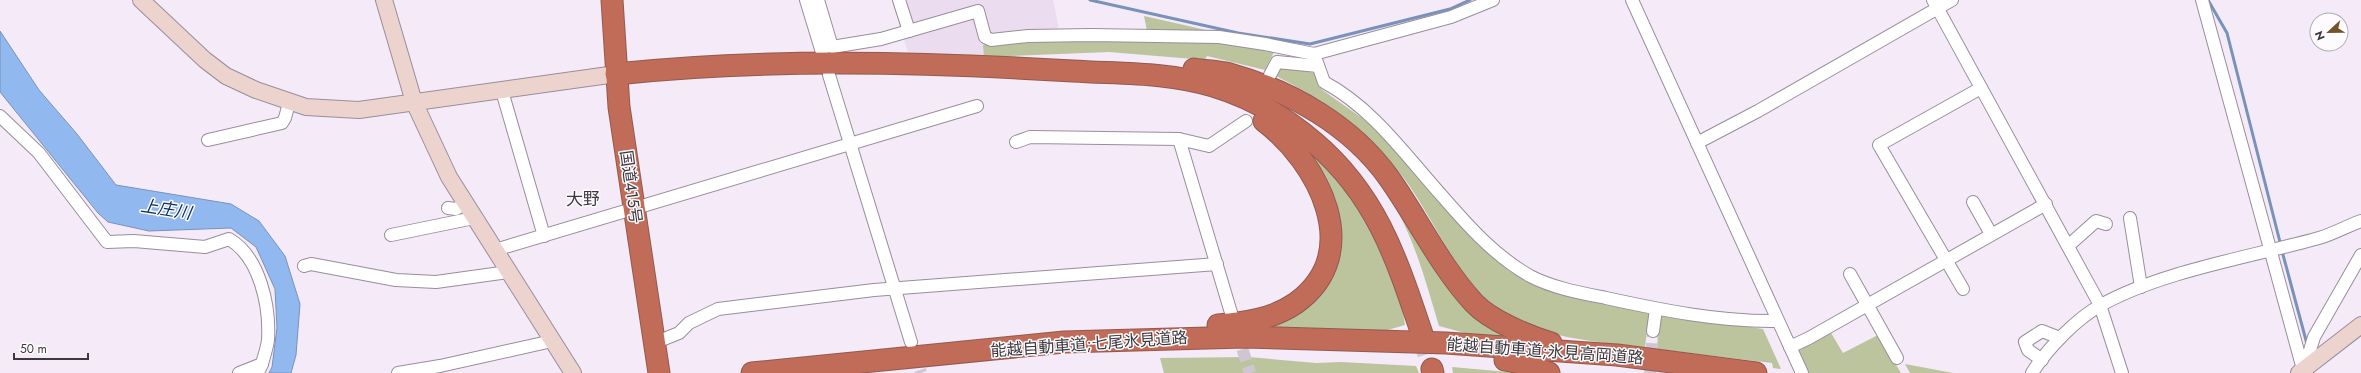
<svg xmlns="http://www.w3.org/2000/svg" width="2361" height="373" viewBox="0 0 2361 373" font-family="Jost,'Noto Sans JP',sans-serif">
  <style>
    .built { fill: #ecdcef }
    .green { fill: #bbc49d }
    .water { fill: #91b9ef; stroke: #7892ba }
    .lines { fill: none; stroke-linecap: round; stroke-linejoin: round }
    .stream { stroke: #7892ba; stroke-width: 3 }
    .street-tunnel { stroke: #d0c6d3; stroke-width: 12; stroke-dasharray: 12 6; stroke-linecap: butt }
    .highway-tunnel { stroke: #d0c6d3; stroke-width: 21; stroke-dasharray: 21 10; stroke-linecap: butt }
    .street-casing { stroke: #988e9a; stroke-width: 14 }
    .secondary-casing { stroke: #988e9a; stroke-width: 18 }
    .highway-casing { stroke: #925a4f; stroke-width: 23 }
    .street { stroke: #fff; stroke-width: 12 }
    .secondary { stroke: #ecd3cd; stroke-width: 16 }
    .highway { stroke: #c16c58; stroke-width: 21 }
    .labels { text-anchor: middle; dominant-baseline: central; stroke-width: 3; stroke-linejoin: round; paint-order: stroke }
    .street-label { font-size: 16px; fill: #3c383d; stroke: #fdfbfe }
    .neighbourhood-label { font-size: 17px; fill: #3c383d; stroke: #fdfbfe }
    .water-label { font-size: 17px; font-style: italic; fill: #093160; stroke: #fdfbfe }
  </style>
  <rect width="100%" height="100%" fill="#f5eaf8"/>
  <polygon class="built" points="892,0 1053,0 1061,40 984,45 984,57 909,56"/>
  <g class="green">
    <polygon points="1144,16 1215,32 1147,31"/>
    <polygon points="1063,39 1221,42 1275,50 1265,70 1207,56 1205,60 1109,52 984,57 983,45"/>
    <path d="M 1280,66 L 1314,73 L 1321,89 L 1362,118 L 1381,134 L 1473,240 L 1509,271 L 1528,281 L 1643,309 L 1649,315 L 1645,347 C 1601,342 1556,340 1516,320 C 1462,294 1437,222 1403,177 C 1365,127 1329,103 1274,75 Z"/>
    <path d="M 1337,133 L 1366,160 L 1515,341 L 1487,339 L 1439,326 C 1426,283 1414,235 1389,197 C 1374,174 1355,154 1337,133 Z"/>
    <path d="M 1306,146 C 1316,155 1328,165 1337,175 C 1369,212 1399,277 1405,325 L 1377,333 L 1263,329 L 1338,252 L 1341,230 L 1336,201 L 1327,178 Z"/>
    <polygon points="1666,314 1763,329 1781,369 1773,368 1772,363 1657,349 1659,319"/>
    <polygon points="1831,333 1843,353 1878,335 1901,373 1809,373 1799,350"/>
    <polygon points="1249,357 1316,363 1341,362 1416,366 1419,373 1164,373 1160,358"/>
    <polygon points="1905,364 1953,373 1910,373"/>
    <polygon points="1452,367 1519,373 1453,373"/>
  </g>
  <polygon class="water" points="0,31 39,90 77,134 116,185 231,204 259,221 285,256 300,304 296,355 291,373 269,373 272,367 277,328 275,289 256,247 231,228 149,231 108,222 98,213 0,92"/>
  <g class="lines">
    <g class="stream">
      <polyline points="1090,0 1238,33 1310,44 1450,9 1470,0"/>
      <polyline points="2208,0 2227,33 2281,246"/>
      <polyline points="2282,251 2307,344"/>
    </g>
    <g class="street-tunnel">
      <polyline points="1237,332 1250,373"/>
      <polyline points="914,353 921,373"/>
      <polyline points="1650,373 1653,331"/>
    </g>
    <polyline class="highway-tunnel" points="1422,334 1432,369"/>
    <defs>
      <g id="street">
        <polyline points="806,0 824,59"/>
        <polyline points="818,0 832,47 881,39 978,11 985,37 991,40 1028,36 1091,35 1219,37 1265,44 1314,54 1451,17 1493,0"/>
        <polyline points="899,0 909,31"/>
        <polyline points="1632,0 1802,373"/>
        <polyline points="1933,0 2100,305 2122,373"/>
        <polyline points="2202,0 2304,373"/>
        <path d="M 1314,54 L 1324,82 C 1374,109 1406,156 1443,197 C 1469,227 1495,256 1530,276 C 1553,288 1581,293 1606,298 C 1661,310 1720,322 1777,321"/>
        <polyline points="829,75 911,342"/>
        <polyline points="1270,75 1277,62 1318,66"/>
        <polyline points="502,91 544,236"/>
        <path d="M 0,116 L 39,153 L 107,242 L 134,241 L 205,247 L 229,239 C 260,257 270,306 268,340 C 267,348 264,356 262,364"/>
        <polyline points="1179,139 1232,316"/>
        <polyline points="208,140 282,123 285,118 289,103"/>
        <polyline points="1016,142 1030,137 1179,139 1209,146 1246,121"/>
        <polyline points="1697,143 1758,111 1952,0"/>
        <polyline points="1973,202 1991,234"/>
        <polyline points="448,208 456,209 465,203"/>
        <polyline points="2130,218 2141,287"/>
        <polyline points="391,235 474,218"/>
        <polyline points="2068,246 2096,221 2106,224"/>
        <polyline points="495,250 977,106"/>
        <polyline points="304,266 311,264 396,280 436,282 508,272"/>
        <polyline points="1850,274 1897,358"/>
        <polyline points="1963,289 1879,145 1981,88"/>
        <polyline points="1653,331 1656,309"/>
        <polyline points="654,343 679,333 689,323 718,309 874,290 1217,264"/>
        <polyline points="1790,347 1809,338 2046,204"/>
        <polyline points="2042,360 2028,350 2025,342 2042,331 2060,338"/>
        <polyline points="2304,370 2314,337 2361,255"/>
        <polyline points="239,373 262,364 258,373"/>
        <polyline points="398,373 440,366 552,341"/>
        <path d="M 2032,373 C 2047,349 2076,319 2101,305 C 2162,271 2251,257 2319,238 C 2333,234 2347,226 2361,221"/>
      </g>
      <g id="secondary">
        <polyline points="141,0 205,60 226,76 256,90 306,107 359,110 616,74"/>
        <polyline points="384,0 414,102 449,177 573,373"/>
        <polyline points="2299,373 2361,325"/>
      </g>
      <g id="highway">
        <polyline points="612,0 619,107 659,373"/>
        <path d="M 1194,69 C 1206,71 1218,71 1230,74 C 1291,91 1352,126 1389,178 C 1418,219 1440,266 1474,303 C 1491,321 1528,336 1551,343"/>
        <path d="M 616,74 C 767,58 921,62 1073,71 C 1121,74 1166,72 1213,86 C 1250,97 1286,118 1315,143 C 1377,196 1397,260 1422,334"/>
        <path d="M 1218,325 C 1245,323 1273,319 1296,303 C 1366,252 1318,162 1264,121"/>
        <polyline points="1505,360 1526,364 1549,373"/>
        <polyline points="1432,369 1433,373"/>
        <polyline points="752,373 1064,342 1244,337 1446,343 1617,355 1756,373"/>
      </g>
    </defs>
    <use href="#street" class="street-casing"/>
    <use href="#secondary" class="secondary-casing"/>
    <use href="#highway" class="highway-casing"/>
    <use href="#street" class="street"/>
    <use href="#secondary" class="secondary"/>
    <use href="#highway" class="highway"/>
  </g>
  <g class="labels">
    <g class="street-label">
      <text transform="translate(631 187) rotate(82)">国道415号</text>
      <text transform="translate(1089 344) rotate(-4)">能越自動車道;七尾氷見道路</text>
      <text transform="translate(1545 351) rotate(4)">能越自動車道;氷見高岡道路</text>
    </g>
    <g class="neighbourhood-label">
      <text x="583" y="199">大野</text>
    </g>
    <g class="water-label">
      <text transform="translate(166 209) rotate(9)">上庄川</text>
    </g>
  </g>
  <g transform="translate(2329 32) rotate(248)"><circle r="19" fill="#fdfbfe" stroke="#b0adb1"/>
  <path d="M0-3L7 15L0 10L-7 15Z" fill="#735429"/>
  <text y="-6" font-size="11" font-weight="bold" text-anchor="middle" fill="#3c383d">N</text>
  </g>
  <path d="M14 353v6h74v-6" fill="none" stroke="#3c383d" stroke-width="2"/>
  <text x="20" y="353" font-size="12" fill="#3c383d" stroke="#fdfbfe" stroke-width="3" paint-order="stroke">50 m</text>
</svg>
